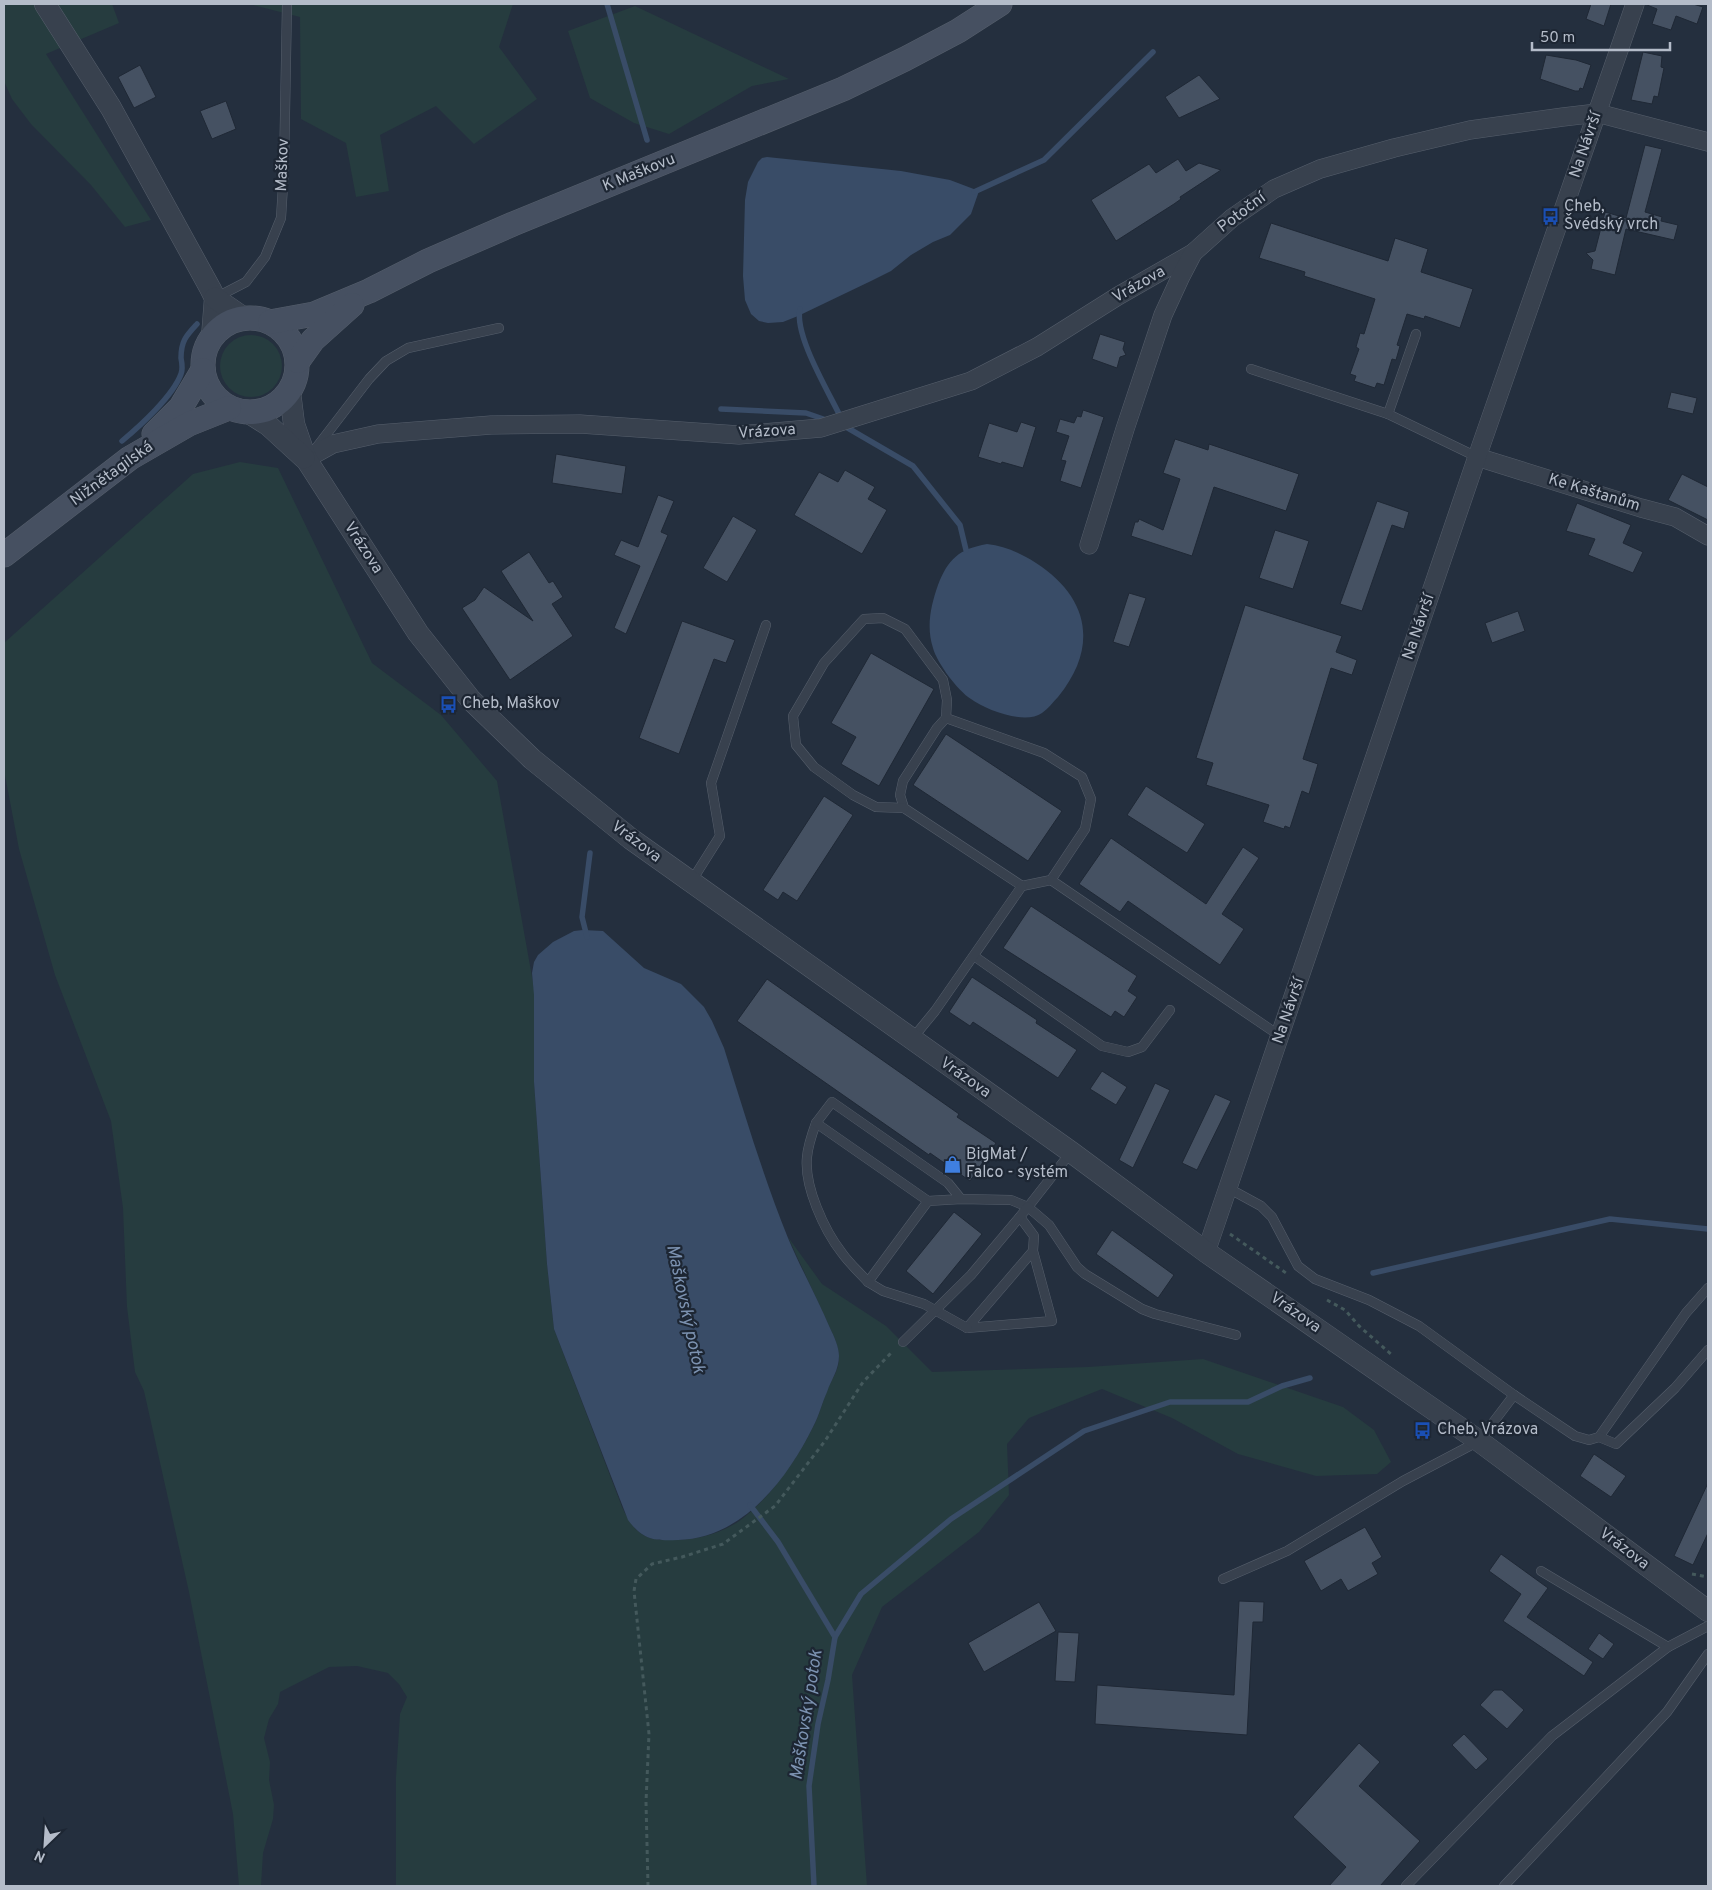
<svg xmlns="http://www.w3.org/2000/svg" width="1712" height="1890" viewBox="0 0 1712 1890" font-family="Overpass,sans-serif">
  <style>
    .green { fill: #263c3f }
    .water { fill: #394c67 }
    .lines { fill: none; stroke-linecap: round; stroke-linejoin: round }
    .stream { stroke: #394c67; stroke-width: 5.5 }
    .building { fill: #455162; stroke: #1f2835 }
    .service-casing { stroke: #565f6c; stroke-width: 10 }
    .minor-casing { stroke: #565f6c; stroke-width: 19 }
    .tertiary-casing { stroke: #565f6c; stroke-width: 22 }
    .secondary-casing { stroke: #565f6c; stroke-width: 25 }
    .path { stroke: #44595c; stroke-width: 3; stroke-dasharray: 4 4; stroke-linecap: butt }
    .service { stroke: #38414e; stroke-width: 9 }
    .minor { stroke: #38414e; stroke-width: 18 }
    .tertiary { stroke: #38414e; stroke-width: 21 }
    .secondary { stroke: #465061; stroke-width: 24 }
    .labels { text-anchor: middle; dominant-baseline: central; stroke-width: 4.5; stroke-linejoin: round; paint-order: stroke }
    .street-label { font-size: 16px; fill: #b4bcc9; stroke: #1d2633 }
    .poi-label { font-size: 16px; fill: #b4bcc9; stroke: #1d2633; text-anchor: start }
    .water-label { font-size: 18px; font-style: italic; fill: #7c92b1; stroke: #1d2633 }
  </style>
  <rect width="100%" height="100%" fill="#242f3e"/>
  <g class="green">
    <polygon points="4,4 112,4 119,23 46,54 151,220 125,227 91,185 31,124 12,99 4,81"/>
    <polygon points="249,4 513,4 499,47 537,99 474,144 436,106 380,135 389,191 356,197 346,143 301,119 300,17"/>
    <polygon points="635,6 789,79 752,86 669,134 634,123 590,98 568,31"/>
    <circle cx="251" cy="366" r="31"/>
    <path d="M 240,462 L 278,468 L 372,663 L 441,715 L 497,781 L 534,988 L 534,1082 L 547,1264 L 554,1329 L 622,1507 C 635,1534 644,1541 674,1540 C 698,1540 723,1533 742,1519 C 770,1498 797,1459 812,1429 C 819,1417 822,1403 827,1390 C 832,1379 839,1370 839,1358 C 839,1351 837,1345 835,1339 L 788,1237 L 822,1284 L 886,1326 L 932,1372 L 1088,1367 L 1203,1359 L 1343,1407 L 1374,1430 L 1391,1462 L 1377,1474 L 1316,1476 L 1238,1454 L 1172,1418 L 1102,1389 L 1029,1418 L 1007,1444 L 1009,1495 L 979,1532 L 882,1607 L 852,1675 L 867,1886 L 396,1886 L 396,1777 L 400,1714 L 407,1697 L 399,1684 L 388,1673 L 357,1666 L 329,1667 L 280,1692 L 278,1704 L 269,1719 L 264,1738 L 270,1762 L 269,1780 L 274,1805 L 273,1819 L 263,1853 L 261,1886 L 239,1886 L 233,1814 L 189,1592 L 144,1391 L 135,1372 L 127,1307 L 123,1208 L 111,1121 L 55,975 L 19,849 L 4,770 L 4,643 L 193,474 Z"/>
  </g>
  <g class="water">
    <polygon points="767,157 901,171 950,180 979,191 971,214 950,235 933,242 911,255 891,271 871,281 798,316 783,322 768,323 759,321 751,314 745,300 743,276 745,200 748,182 758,162 762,158"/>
    <path d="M 987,544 C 1005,546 1020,553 1036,563 C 1089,597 1099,647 1058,697 C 1053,702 1048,709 1042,713 C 1025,725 986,710 971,699 C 958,691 937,663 933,648 C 926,627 931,605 938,585 C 948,559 959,549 987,544 Z"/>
    <path d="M 583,930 L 603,931 L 644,968 L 681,984 L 704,1007 L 712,1021 L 724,1048 C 744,1112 763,1176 788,1238 C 801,1269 817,1297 830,1328 C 834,1336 839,1347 839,1356 C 839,1370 831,1380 827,1392 C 822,1403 819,1416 813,1427 C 787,1480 741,1539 678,1540 C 654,1541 643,1540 628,1520 L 554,1329 L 547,1264 L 534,1082 L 534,995 L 532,973 L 534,962 L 538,955 L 553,942 L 574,931 Z"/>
  </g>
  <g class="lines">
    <g class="stream">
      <polyline points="607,4 647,140"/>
      <polyline points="974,192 1044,160 1153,52"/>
      <path d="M 800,309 C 794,336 830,394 842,420"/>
      <polyline points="721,409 806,413 829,421"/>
      <polyline points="846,427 913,466 960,525 966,550"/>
      <path d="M 122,441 C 140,426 173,396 181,374 C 183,369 182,363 181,358 C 181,341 186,336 197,324"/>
      <polyline points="587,937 582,917 590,853"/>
      <polyline points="1373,1273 1610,1219 1708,1229"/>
      <polyline points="750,1505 778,1542 835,1637 828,1680 818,1724 809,1786 814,1886"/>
      <polyline points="835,1637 861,1594 951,1519 1084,1431 1170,1402 1248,1402 1282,1386 1310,1378"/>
    </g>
  </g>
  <g class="building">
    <polygon points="1591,4 1611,4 1604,26 1586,19"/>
    <polygon points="1647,4 1693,4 1703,7 1697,24 1676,16 1671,30 1652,24 1657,9 1647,5"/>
    <polygon points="1643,52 1662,56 1661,67 1664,68 1658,97 1654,96 1652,104 1631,100"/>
    <polygon points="1546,55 1576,60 1591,65 1583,89 1580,88 1579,91 1575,91 1540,79"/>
    <polygon points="140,65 156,97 134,108 118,77"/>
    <polygon points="1199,75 1220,99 1179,118 1165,97"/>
    <polygon points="226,101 236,129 212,139 200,111"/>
    <polygon points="1645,145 1662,149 1645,212 1662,217 1661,221 1678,225 1674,240 1626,229 1615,275 1591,269 1593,260 1586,253 1595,251 1605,212 1626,218"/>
    <polygon points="1178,159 1186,171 1199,163 1221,170 1180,197 1181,199 1174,204 1116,241 1091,200 1149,164 1156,173"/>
    <polygon points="1271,223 1388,261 1395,238 1428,249 1421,272 1473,289 1460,328 1425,316 1424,319 1407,314 1397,345 1400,346 1396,360 1392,359 1384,385 1377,383 1375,388 1354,381 1356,376 1350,374 1359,349 1356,347 1360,333 1364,334 1375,299 1304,276 1305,272 1259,258"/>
    <polygon points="1100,334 1125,342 1123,349 1126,355 1120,357 1117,368 1092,359"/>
    <polygon points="1671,392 1697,398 1693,414 1667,408"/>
    <polygon points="1083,410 1104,417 1081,488 1060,481 1066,461 1061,460 1069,436 1056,432 1060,419 1074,423 1077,416 1081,417"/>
    <polygon points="1021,422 1036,427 1023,468 1002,462 1001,464 978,457 989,423 1017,432"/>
    <polygon points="1175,439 1208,450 1209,444 1299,474 1286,511 1214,487 1192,556 1131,536 1135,522 1138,522 1139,519 1163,530 1180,479 1163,473"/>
    <polygon points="556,454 626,466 622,494 552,483"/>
    <polygon points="845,470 875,487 868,499 887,510 862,554 794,515 819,472 838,482"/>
    <polygon points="1682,474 1708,487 1708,520 1668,500"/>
    <polygon points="658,495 674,501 661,532 668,535 626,634 614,628 640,566 614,555 621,540 638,547"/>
    <polygon points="1377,501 1409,512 1404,529 1392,525 1362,611 1340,604"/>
    <polygon points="1577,503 1631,525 1623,543 1643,552 1633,573 1588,555 1595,539 1566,531"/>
    <polygon points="733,516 757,530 727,582 703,568"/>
    <polygon points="1275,530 1309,541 1293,589 1259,578"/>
    <polygon points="529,552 549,583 553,581 563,597 552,604 573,636 510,680 462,608 475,600 484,587 533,621 501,571"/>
    <polygon points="1129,593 1146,598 1129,647 1113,642"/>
    <polygon points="1245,605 1342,636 1336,652 1357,660 1352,675 1331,668 1303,759 1318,764 1309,794 1302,791 1290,828 1285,826 1284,829 1263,822 1269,805 1206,785 1213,763 1196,758"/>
    <polygon points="1518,611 1525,631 1492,643 1485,623"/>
    <polygon points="682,621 735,640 726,663 714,659 679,754 639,738"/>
    <polygon points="871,653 934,689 879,786 841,764 856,737 831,723"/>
    <polygon points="946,734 1062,811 1028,861 913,785"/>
    <polygon points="1146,786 1205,824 1187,853 1127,815"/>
    <polygon points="824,796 853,815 797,901 783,892 778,900 763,890"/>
    <polygon points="1111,838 1206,904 1243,847 1259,858 1222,914 1244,929 1220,965 1128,901 1120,912 1079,884"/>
    <polygon points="1031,906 1137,976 1128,991 1137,997 1124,1017 1115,1011 1111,1017 1003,948"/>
    <polygon points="972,977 1037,1020 1036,1023 1077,1050 1058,1078 973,1022 970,1026 949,1012"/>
    <polygon points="767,979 959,1114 957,1117 996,1143 970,1181 930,1153 929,1155 737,1021"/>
    <polygon points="1102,1071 1127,1087 1116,1105 1090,1089"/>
    <polygon points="1155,1083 1170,1090 1133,1168 1119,1160"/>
    <polygon points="1215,1094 1231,1101 1197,1170 1182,1163"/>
    <polygon points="954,1212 982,1234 933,1294 906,1271"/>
    <polygon points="1112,1230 1174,1275 1158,1298 1096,1254"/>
    <polygon points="1594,1454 1626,1476 1611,1497 1580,1476"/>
    <polygon points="1708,1483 1708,1533 1693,1565 1674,1556"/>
    <polygon points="1365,1527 1382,1557 1372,1563 1378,1574 1348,1591 1341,1579 1321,1591 1304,1561"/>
    <polygon points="1501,1554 1548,1588 1527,1617 1593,1662 1584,1676 1503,1621 1521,1594 1489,1571"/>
    <polygon points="1239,1601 1264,1602 1263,1622 1253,1622 1247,1735 1095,1724 1097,1685 1234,1695"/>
    <polygon points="1039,1602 1056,1631 984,1672 968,1643"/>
    <polygon points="1058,1632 1079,1633 1075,1682 1055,1681"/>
    <polygon points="1599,1633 1614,1644 1603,1659 1588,1649"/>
    <polygon points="1494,1690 1502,1690 1524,1710 1507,1729 1480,1705"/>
    <polygon points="1464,1734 1488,1759 1476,1770 1452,1745"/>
    <polygon points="1359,1743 1380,1762 1359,1786 1420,1841 1380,1886 1329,1886 1346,1867 1293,1817"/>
  </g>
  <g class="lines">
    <defs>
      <g id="service">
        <polyline points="215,298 246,282 265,257 281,218 284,169 287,4"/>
        <polyline points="1251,369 1388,414 1477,457"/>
        <polyline points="1388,414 1416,334"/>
        <polyline points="316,448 369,379 386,361 408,348 499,328"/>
        <polygon points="946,718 1044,753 1082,777 1091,799 1085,829 1051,880 1022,886 904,808 900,795 903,781 937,728"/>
        <polyline points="904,808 876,807 853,795 814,767 796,745 793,716 824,663 864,619 883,618 905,629 943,680 947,700 946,718"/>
        <polyline points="1051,880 1280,1036"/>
        <polyline points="691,882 720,836 711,783 766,625"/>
        <polyline points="974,956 1102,1046 1128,1052 1142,1047 1170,1010"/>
        <polyline points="912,1039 935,1011 1022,886"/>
        <path d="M 816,1123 C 812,1134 808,1145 807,1157 C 804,1186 824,1230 842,1253 C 849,1263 859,1272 868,1282 L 928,1201"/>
        <polyline points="1228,1188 1261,1206 1272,1217 1298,1266 1315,1279 1369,1300 1419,1326 1514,1395 1575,1436 1589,1440 1599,1437 1686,1313 1708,1288"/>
        <polyline points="961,1199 948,1183 832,1102 816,1123 928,1201 961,1199 1011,1200 1028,1207 1071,1152"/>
        <polyline points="1020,1217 1034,1236 1033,1251 1052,1321 967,1328 1033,1251"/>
        <polyline points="868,1282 883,1291 924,1304 967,1328"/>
        <polyline points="903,1342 971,1275 1028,1207 1049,1225 1077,1267 1085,1274 1142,1309 1155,1314 1236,1335"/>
        <polyline points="1599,1437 1616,1444 1675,1388 1708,1350"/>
        <polyline points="1541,1571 1668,1647"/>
        <polyline points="1223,1579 1287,1551 1403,1481 1479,1441 1514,1395"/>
        <polyline points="1406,1886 1552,1736 1668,1647 1708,1626"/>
        <polyline points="1504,1886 1667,1712 1708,1654"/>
      </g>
      <g id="minor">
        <polyline points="1477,457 1641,508 1675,517 1708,536"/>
        <polyline points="306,459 333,444 378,434 491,425 580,424 739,435 821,428 971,381 1037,347 1118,296 1193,253"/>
        <polyline points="1089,545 1125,429 1163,315 1181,276 1193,253 1232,218 1274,189 1320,169 1394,148 1470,130 1563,117 1597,113 1708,142"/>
        <polyline points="1206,1252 1477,457 1635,4"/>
      </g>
      <g id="tertiary">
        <polyline points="45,4 111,108 210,288 215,298 212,337"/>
        <polyline points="215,298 244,318"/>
        <polyline points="290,392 294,424 306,459 418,633 471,700 532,759 631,839 1071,1152 1206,1252 1479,1441 1708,1611"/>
        <polyline points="249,413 268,425 304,458"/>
      </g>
      <g id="secondary">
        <circle cx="250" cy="365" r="47"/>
        <polyline points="270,322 314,314 369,291 428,261 513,224 843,89 905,59 958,31 1000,4"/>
        <polyline points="298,361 313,340 352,305"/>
        <polyline points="154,434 181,407 203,370"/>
        <polyline points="4,555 130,458 189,424 229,408"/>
      </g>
    </defs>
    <use href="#service" class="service-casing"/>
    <use href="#minor" class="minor-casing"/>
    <use href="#tertiary" class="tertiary-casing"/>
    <use href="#secondary" class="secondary-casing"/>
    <g class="path">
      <polyline points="1230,1234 1286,1273"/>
      <polyline points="1327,1300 1345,1310 1359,1326 1392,1355"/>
      <polyline points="1692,1574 1708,1577"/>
      <polyline points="648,1886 646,1802 649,1734 634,1591 636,1579 652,1564 682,1557 723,1544 775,1506 825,1441 863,1382 893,1351"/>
    </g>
    <use href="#service" class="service"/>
    <use href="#minor" class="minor"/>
    <use href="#tertiary" class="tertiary"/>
    <use href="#secondary" class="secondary"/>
  </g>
  <defs>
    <symbol id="bus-bare" viewBox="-9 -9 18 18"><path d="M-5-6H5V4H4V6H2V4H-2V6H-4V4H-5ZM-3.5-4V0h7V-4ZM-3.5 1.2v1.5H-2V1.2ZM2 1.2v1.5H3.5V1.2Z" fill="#1a4fb4" stroke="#1d2633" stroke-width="2.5" paint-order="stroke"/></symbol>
    <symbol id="shop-bare" viewBox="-9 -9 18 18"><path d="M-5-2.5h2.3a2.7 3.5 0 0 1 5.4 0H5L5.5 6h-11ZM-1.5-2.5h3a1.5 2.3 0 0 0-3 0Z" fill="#3f7fe0" stroke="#1d2633" stroke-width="2.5" paint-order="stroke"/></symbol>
  </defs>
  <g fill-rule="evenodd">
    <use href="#bus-bare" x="1538" y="204" width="25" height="25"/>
    <use href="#bus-bare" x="436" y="692" width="25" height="25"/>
    <use href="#shop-bare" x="940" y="1152" width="25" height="25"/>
    <use href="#bus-bare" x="1410" y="1418" width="25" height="25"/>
  </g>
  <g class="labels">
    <g class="street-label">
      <text transform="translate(1586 145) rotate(-71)">Na Návrší</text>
      <text transform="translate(283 165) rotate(-88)">Maškov</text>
      <text transform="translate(639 173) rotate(-22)">K Maškovu</text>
      <text transform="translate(1242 213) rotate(-37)">Potoční</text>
      <text transform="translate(1139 285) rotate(-30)">Vrázova</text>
      <text transform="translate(767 432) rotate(-4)">Vrázova</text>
      <text transform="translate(112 474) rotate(-36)">Nižnětagilská</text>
      <text transform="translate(1594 493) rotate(17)">Ke Kaštanům</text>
      <text transform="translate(363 548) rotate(57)">Vrázova</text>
      <text transform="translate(1419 627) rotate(-71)">Na Návrší</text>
      <text transform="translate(636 842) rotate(37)">Vrázova</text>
      <text transform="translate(1289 1011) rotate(-71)">Na Návrší</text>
      <text transform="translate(965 1078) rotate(35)">Vrázova</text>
      <text transform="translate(1295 1313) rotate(35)">Vrázova</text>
      <text transform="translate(1624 1549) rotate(37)">Vrázova</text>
    </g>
    <g class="poi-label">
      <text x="1564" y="207">Cheb,<tspan x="1564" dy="18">Švédský vrch</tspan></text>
      <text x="462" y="704">Cheb, Maškov</text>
      <text x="966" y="1155">BigMat /<tspan x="966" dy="18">Falco - systém</tspan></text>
      <text x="1437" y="1430">Cheb, Vrázova</text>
    </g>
    <g class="water-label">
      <text transform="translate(685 1309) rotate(78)">Maškovský potok</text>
      <text transform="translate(807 1715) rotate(-81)">Maškovský potok</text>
    </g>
  </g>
  <rect width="1712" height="1890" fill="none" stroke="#b4bcc9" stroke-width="10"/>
  <g transform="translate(45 1845) rotate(205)" stroke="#1d2633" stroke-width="4" paint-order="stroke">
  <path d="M0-4L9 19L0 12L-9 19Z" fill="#b4bcc9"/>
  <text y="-8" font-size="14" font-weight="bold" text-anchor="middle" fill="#b4bcc9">N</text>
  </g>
  <path d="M1532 42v8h138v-8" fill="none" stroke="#b4bcc9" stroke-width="2.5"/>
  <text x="1540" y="42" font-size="15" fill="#b4bcc9" stroke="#1d2633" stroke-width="4" paint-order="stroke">50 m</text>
</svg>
